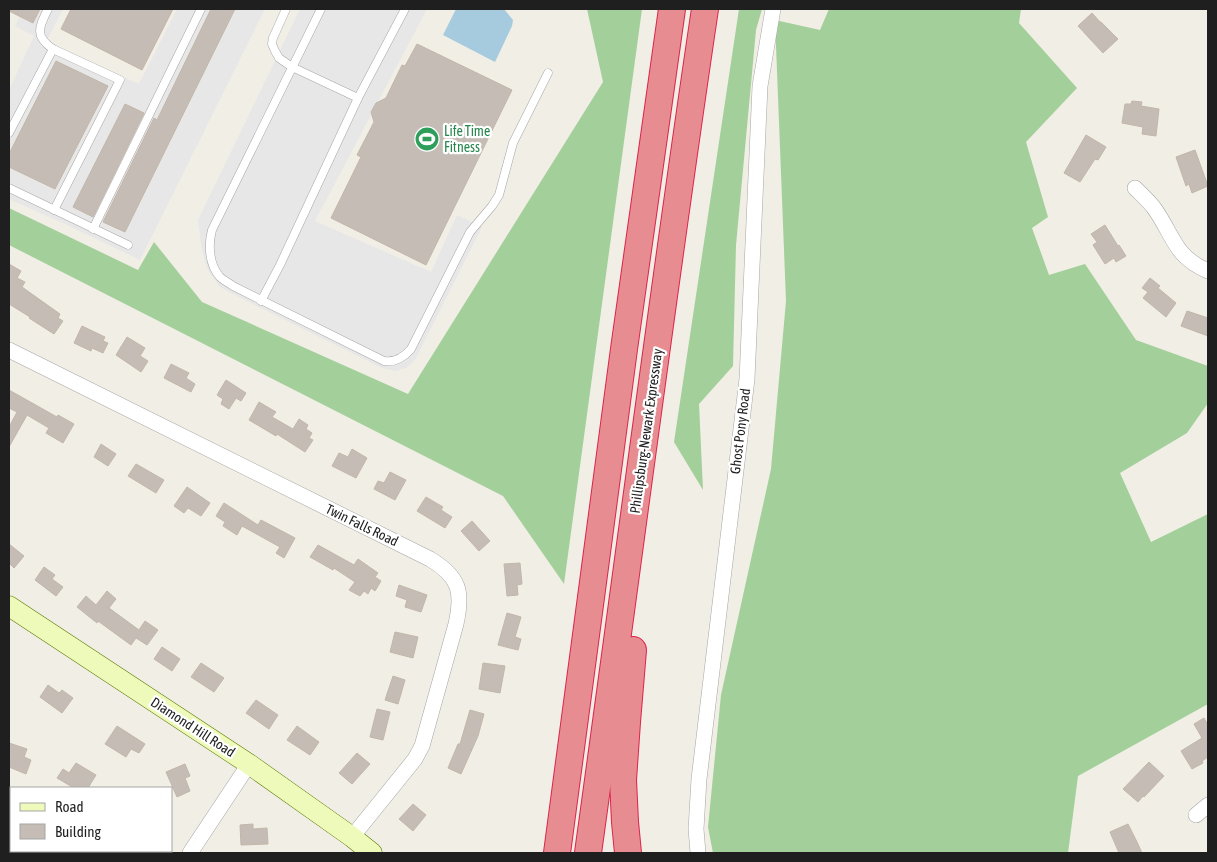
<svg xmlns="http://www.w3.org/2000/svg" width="1217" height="862" viewBox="0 0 1217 862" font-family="'Asap Condensed',sans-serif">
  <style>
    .forest { fill: #a3cf9a }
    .parking { fill: #e7e7e7 }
    .water { fill: #a6cade }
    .building { fill: #c5bdb5; stroke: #c2b6a8 }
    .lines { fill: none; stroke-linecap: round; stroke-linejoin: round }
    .lane-casing { stroke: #a6a6a6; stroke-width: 9 }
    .street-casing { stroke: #a6a6a6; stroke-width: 16 }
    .secondary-casing { stroke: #5d7804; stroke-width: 21 }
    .highway-casing { stroke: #dc244c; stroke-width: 28 }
    .lane { stroke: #fff; stroke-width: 8 }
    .street { stroke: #fff; stroke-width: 15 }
    .secondary { stroke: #eefab9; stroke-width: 20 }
    .highway { stroke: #e78d92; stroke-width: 26 }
    .labels { text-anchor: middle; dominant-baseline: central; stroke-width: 4.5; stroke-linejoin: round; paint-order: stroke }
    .leisure-label { font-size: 14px; fill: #27864d; stroke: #fff; text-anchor: start }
    .street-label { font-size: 14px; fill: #1f1f1f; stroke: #fff }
  </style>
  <rect width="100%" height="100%" fill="#f0eee5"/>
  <g class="forest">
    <polygon points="587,9 642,9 564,584 503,496 9,245 9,208 138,270 154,242 202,302 408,394 603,82"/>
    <polygon points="739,9 762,9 756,30 736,245 733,366 699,404 703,490 674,442"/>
    <polygon points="829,9 1021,9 1019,23 1077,88 1026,142 1048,217 1032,228 1049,275 1085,264 1136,340 1208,366 1208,403 1187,433 1120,473 1151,542 1208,514 1208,704 1078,776 1068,853 713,853 708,827 721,695 771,469 786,301 775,20 820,30"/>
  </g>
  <g class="parking">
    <polygon points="23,9 63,9 46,42 139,84 177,9 265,9 140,260 65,224 9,199 9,90 34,36 15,26"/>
    <polygon points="300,9 427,9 315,221 431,272 457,215 482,227 416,358 413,362 406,368 395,371 382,368 231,293 220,287 208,270 205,262 201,244 198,220"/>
  </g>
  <polygon class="water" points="456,9 504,9 513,20 512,26 495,62 443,35"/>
  <g class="building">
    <polygon points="9,9 40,9 33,23 9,11"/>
    <polygon points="71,9 173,9 142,70 61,29"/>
    <polygon points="211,9 235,9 125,232 103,222 154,118 157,120"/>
    <polygon points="1092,13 1100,22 1101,22 1118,39 1103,53 1078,26"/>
    <polygon points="417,44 512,90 426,265 331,218 361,157 357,155 374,122 371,112 376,103 386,98 402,65 405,66"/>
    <polygon points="56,61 108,86 55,189 9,167 9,154"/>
    <polygon points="1132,101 1142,102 1141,106 1159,109 1156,136 1142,134 1143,127 1122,123 1125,104 1131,104"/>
    <polygon points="125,104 144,113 93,217 73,207"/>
    <polygon points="1086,135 1106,147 1098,160 1095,159 1080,182 1064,173"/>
    <polygon points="1195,150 1208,186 1192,193 1189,184 1186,186 1176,157"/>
    <polygon points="1105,225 1118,246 1119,245 1126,256 1116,262 1114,258 1105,264 1093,245 1097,242 1091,234"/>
    <polygon points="9,264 21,271 17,278 25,282 22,287 60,314 58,318 63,321 54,334 29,318 30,317 9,304"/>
    <polygon points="1150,278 1160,286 1158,288 1176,303 1166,317 1143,298 1148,292 1142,288"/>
    <polygon points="1187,311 1208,318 1208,336 1181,326"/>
    <polygon points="82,326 105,337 103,341 108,343 103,353 92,348 91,351 74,343"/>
    <polygon points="127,337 145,348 140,356 148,361 141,372 116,355"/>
    <polygon points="171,364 189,373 186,378 195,384 191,392 164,378"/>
    <polygon points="226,380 246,393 241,401 236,398 229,409 221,404 223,399 217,395"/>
    <polygon points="9,390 57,417 58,415 74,424 63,443 46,433 49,428 27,415 9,447 9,427 17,412 9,408"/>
    <polygon points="259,402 276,412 272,417 293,429 299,419 308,425 306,429 312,433 309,438 313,440 305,452 277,434 276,436 249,420"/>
    <polygon points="101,444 116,454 108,466 94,457"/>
    <polygon points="352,449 367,458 356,478 332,466 339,453 348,457"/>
    <polygon points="136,464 164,480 156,493 128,476"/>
    <polygon points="390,472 406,480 395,500 374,489 378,481 384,483"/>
    <polygon points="187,487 210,503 201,516 188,508 184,513 174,506"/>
    <polygon points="426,497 443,507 441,510 452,517 445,528 417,511"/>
    <polygon points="224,503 258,525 261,520 295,538 284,558 276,553 280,547 242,526 237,535 223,526 225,522 216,516"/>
    <polygon points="472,521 490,541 479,551 461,531"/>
    <polygon points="9,544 24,556 14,568 9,563"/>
    <polygon points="318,545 354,565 358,559 378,573 375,577 381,581 375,591 371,588 368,594 364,591 360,596 349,590 355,582 334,568 333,570 310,557"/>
    <polygon points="520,563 522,584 517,585 518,595 507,596 504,564"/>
    <polygon points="44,567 55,575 52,579 63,587 56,596 35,580"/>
    <polygon points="399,585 427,595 421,612 405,607 407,600 396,596"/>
    <polygon points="107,591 116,599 109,608 139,630 145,621 158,630 147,645 136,638 131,645 98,621 97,623 77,607 86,596 96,605"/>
    <polygon points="507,613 521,617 515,637 521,639 518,650 498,645"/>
    <polygon points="395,632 418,637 413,658 390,652"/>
    <polygon points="162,647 180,659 172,671 154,659"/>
    <polygon points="201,663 224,678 214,692 191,677"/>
    <polygon points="483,663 505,666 500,693 479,689"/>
    <polygon points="393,676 405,680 398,704 385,700"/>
    <polygon points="48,685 59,693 62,690 73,698 62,713 40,697"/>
    <polygon points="256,700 278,715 269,729 246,713"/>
    <polygon points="377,709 390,712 383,740 370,737"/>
    <polygon points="470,710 484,714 478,736 461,774 448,768 458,744 460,744"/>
    <polygon points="1204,718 1208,725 1208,757 1202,761 1203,763 1192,769 1181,751 1202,738 1194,724"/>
    <polygon points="117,726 145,744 139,753 131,749 126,757 105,744"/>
    <polygon points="297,726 319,742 310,755 287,740"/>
    <polygon points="9,743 27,749 24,757 31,760 26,774 9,767"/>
    <polygon points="357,753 370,764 352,784 339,773"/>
    <polygon points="1149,762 1164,776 1144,797 1143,796 1138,802 1123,789"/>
    <polygon points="76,763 96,775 88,788 74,788 57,778 63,769 69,773"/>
    <polygon points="185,764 190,776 185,778 190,791 177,797 166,772"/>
    <polygon points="413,804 426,815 413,831 399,819"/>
    <polygon points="253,824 253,829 267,828 268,844 241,845 240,825"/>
    <polygon points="1128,824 1137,842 1142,853 1119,853 1110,832"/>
  </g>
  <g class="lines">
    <defs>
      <g id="lane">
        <path d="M 48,9 C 39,27 34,36 53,49 L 120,80 L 54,210"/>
        <polyline points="286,9 273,38 272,44 275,51 279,58 292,67 358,98"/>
        <path d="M 321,9 L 212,230 C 208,245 209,265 220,277 C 223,280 229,283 233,286 L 384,361 C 395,363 403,358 411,349 L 470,232 L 492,206 L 499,195 L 513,143 L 548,73"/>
        <polyline points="9,133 53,49"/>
        <polyline points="9,188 128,245"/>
        <polyline points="93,229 201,9"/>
        <polyline points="261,301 280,265 358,98 405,9"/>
      </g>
      <g id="street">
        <path d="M 1135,188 C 1141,194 1149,201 1154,208 C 1173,234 1174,257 1208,271"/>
        <path d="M 9,350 L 430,559 C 460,577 463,592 456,624 L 422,746 L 415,759 L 352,837"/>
        <polyline points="9,803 11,804"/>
        <polyline points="1196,815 1208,805"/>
        <polyline points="90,851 92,853"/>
        <polyline points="190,853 249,764"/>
        <polyline points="698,853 696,829 699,779 747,379 760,86 773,9"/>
      </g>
      <polyline id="secondary" points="9,606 249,764 352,837 372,853"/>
      <g id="highway">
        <polyline points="557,853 624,349 672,9"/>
        <path d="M 588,853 C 627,572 663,290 705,9"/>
        <polyline points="628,853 625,822 623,780 627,722 633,650"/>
      </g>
    </defs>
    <use href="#lane" class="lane-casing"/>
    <use href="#street" class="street-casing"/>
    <use href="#secondary" class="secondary-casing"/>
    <use href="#highway" class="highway-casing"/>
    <use href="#lane" class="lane"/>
    <use href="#street" class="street"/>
    <use href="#secondary" class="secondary"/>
    <use href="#highway" class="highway"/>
  </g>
  <defs>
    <symbol id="stadium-disc" viewBox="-11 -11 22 22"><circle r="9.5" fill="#2e9e5b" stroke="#fff"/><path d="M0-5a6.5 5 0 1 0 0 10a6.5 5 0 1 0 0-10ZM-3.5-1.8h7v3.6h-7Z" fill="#fff"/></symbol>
  </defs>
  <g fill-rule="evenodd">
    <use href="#stadium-disc" x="413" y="125" width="28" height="28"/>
  </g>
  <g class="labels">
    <g class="leisure-label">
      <text x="444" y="131">Life Time<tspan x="444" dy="16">Fitness</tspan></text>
    </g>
    <g class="street-label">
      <text transform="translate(646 431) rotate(-82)">Phillipsburg-Newark Expressway</text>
      <text transform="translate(740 431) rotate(-83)">Ghost Pony Road</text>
      <text transform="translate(362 525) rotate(26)">Twin Falls Road</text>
      <text transform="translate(193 727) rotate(33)">Diamond Hill Road</text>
    </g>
  </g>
  <rect width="1217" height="862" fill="none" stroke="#1f1f1f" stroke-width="20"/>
  <rect x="10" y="787" width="162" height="65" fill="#ffffff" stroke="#a5a5a5"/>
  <rect x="20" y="803" width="25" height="8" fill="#eefab9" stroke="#a5a5a5"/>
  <text x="55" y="812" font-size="15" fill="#1f1f1f">Road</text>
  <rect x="20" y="824" width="25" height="15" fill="#c5bdb5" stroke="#a5a5a5"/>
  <text x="55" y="837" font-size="15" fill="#1f1f1f">Building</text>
</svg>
